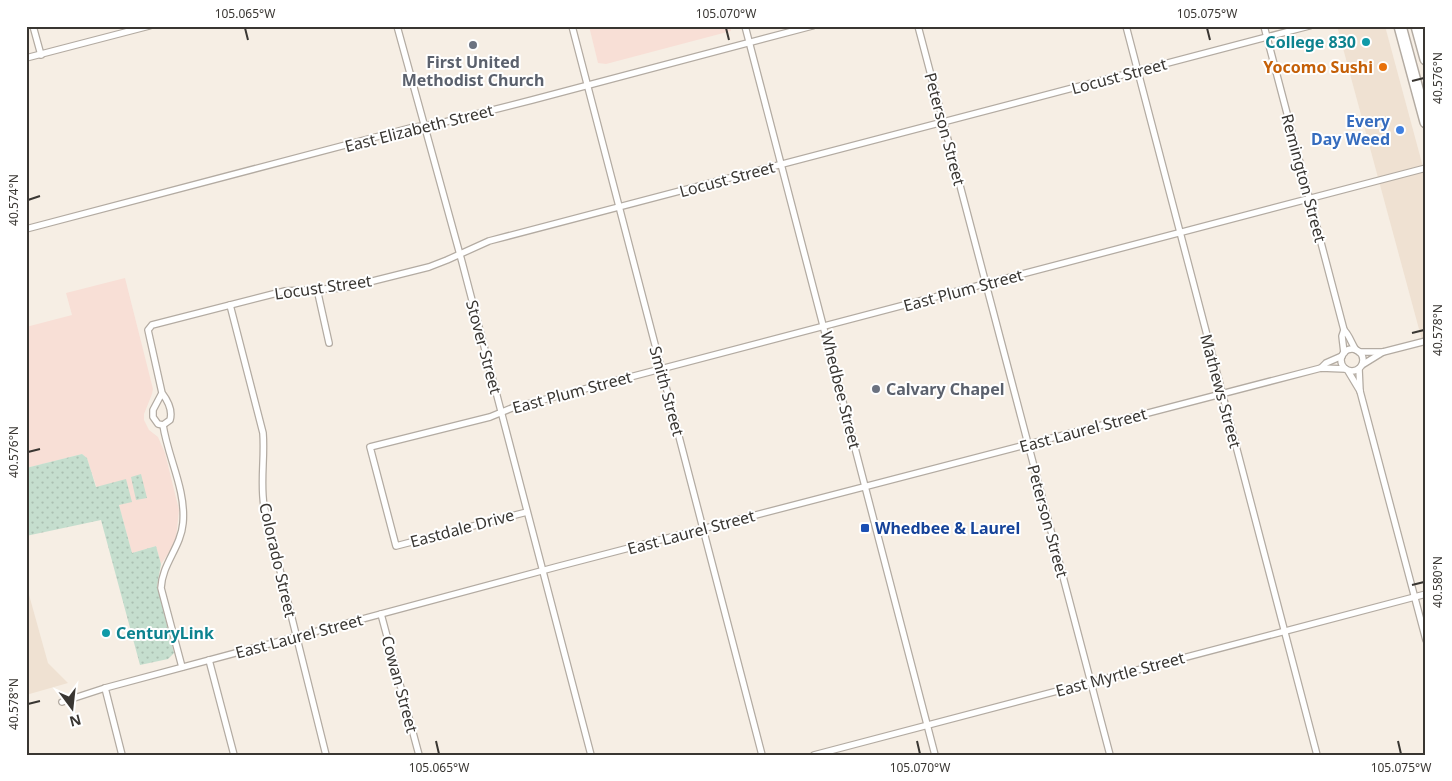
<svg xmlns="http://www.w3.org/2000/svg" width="1452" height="781" viewBox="0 0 1452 781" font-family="'Noto Sans',sans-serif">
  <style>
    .built { fill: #efe1d2 }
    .education { fill: #f8dfd6 }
    .grass { fill: url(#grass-dots) }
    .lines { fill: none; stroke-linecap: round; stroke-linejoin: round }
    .street-casing { stroke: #b3aba2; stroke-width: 8 }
    .highway-casing { stroke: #b3aba2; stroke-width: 14 }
    .street { stroke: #fff; stroke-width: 5.5 }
    .highway { stroke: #fff; stroke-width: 11 }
    .ticks { fill: none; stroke: #393632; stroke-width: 2 }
    .culture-dot { fill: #0f9aa8; stroke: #fff; stroke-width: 2 }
    .worship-dot { fill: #6b7280; stroke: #fff; stroke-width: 2 }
    .food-dot { fill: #e8710a; stroke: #fff; stroke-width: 2 }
    .shop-dot { fill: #3f7fe0; stroke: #fff; stroke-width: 2 }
    .transit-dot { fill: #1a4fb4; stroke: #fff; stroke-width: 2 }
    .labels { text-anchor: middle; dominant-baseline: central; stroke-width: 4; stroke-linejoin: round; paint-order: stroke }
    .culture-label { font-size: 16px; font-weight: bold; fill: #0d838f; stroke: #fff; text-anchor: end }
    .worship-label { font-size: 16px; font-weight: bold; fill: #5b616d; stroke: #fff }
    .food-label { font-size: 16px; font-weight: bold; fill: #c56008; stroke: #fff; text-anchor: end }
    .street-label { font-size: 16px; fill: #393632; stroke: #fff }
    .shop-label { font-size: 16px; font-weight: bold; fill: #366cbe; stroke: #fff; text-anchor: end }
    .transit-label { font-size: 16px; font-weight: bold; fill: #164399; stroke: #fff; text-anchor: start }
    .neatline { fill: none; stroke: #393632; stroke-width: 2 }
    .ticks-label { font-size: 12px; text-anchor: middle; fill: #393632 }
  </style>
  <defs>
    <pattern id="grass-dots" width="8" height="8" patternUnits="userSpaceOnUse" patternTransform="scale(1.25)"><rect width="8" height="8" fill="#c5dece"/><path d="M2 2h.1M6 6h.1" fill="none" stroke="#aabfb1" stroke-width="1.8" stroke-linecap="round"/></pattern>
  </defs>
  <rect width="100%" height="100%" fill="#f6eee4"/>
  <g class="built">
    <polygon points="1337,26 1385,26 1426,178 1426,355"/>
    <polygon points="26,584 48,663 68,683 26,695"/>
  </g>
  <g class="education">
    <polygon points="589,26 730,26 731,31 606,64 598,63"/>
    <polygon points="125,278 153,389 152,394 144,414 144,420 149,430 158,437 165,453 179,510 176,538 170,551 161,564 156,546 132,553 119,505 105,505 101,501 87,458 82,454 26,468 26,327 72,315 66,293"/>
  </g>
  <g class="grass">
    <polygon points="82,454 87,458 96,487 126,479 132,502 119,505 132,553 156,546 161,564 157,586 174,653 168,659 140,665 101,520 26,536 26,468"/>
    <polygon points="141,474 147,498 136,500 131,477"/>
  </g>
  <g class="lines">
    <defs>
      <g id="street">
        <polyline points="33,26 41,55"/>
        <polyline points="397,26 462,262 591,755"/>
        <polyline points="572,26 762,755"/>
        <polyline points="745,26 935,755"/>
        <polyline points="918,26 1110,755"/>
        <polyline points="1126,26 1317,755"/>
        <path d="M 1264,26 L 1344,330 C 1350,336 1351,343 1356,350"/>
        <polyline points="26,58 149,26"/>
        <polyline points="26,229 410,128 441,123 532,100 812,26"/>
        <polyline points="317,289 329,343"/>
        <path d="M 230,305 L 263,433 C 265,458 260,482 264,506 L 326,755"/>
        <circle cx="1352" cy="360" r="11"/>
        <polyline points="1359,352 1383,352 1426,341"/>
        <polyline points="1344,353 1342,336 1344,330"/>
        <polyline points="1362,365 1383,352"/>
        <polyline points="1321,368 1326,363 1342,356"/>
        <polyline points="1359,369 1360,391"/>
        <polyline points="1348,371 1360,391 1426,640"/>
        <path d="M 162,393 C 168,401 173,410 170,420 L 163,425 L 158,424 L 153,417 L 153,410 L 162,393 L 148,330 L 152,325 L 285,291 L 342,288 L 361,284 L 429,267 L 447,260 L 489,241 L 1309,26"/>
        <path d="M 163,425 C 168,458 186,489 183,523 C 181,547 162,564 161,588 L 182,667"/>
        <polyline points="527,512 396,546 370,447 490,417 512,408 1426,168"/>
        <polyline points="381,614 419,755"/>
        <polyline points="209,660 234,755"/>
        <polyline points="105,688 122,755"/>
        <polyline points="62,702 105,688 556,567 1321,368 1345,369"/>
        <polyline points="814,755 1426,594"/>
      </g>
      <g id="highway">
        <polyline points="1400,26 1426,122"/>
        <polyline points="1417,26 1426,59"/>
      </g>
    </defs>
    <use href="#street" class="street-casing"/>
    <use href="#highway" class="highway-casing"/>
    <use href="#street" class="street"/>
    <use href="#highway" class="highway"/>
  </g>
  <path class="ticks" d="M 245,28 L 248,40M 726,28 L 729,40M 1207,28 L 1210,40M 1412,81 L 1424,78M 28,200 L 40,196M 1412,333 L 1424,330M 28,452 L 40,449M 1412,585 L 1424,582M 28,704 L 40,701M 436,741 L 439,754M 917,741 L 920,754M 1398,741 L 1401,754"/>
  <g class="culture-dot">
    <circle cx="1366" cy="42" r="5"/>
    <circle cx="106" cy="633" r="5"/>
  </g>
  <g class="worship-dot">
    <circle cx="473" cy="45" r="5"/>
    <circle cx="876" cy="389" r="5"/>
  </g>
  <circle class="food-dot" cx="1383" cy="67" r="5"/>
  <circle class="shop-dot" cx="1400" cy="130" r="5"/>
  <rect class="transit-dot" x="860" y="523" width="10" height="10" rx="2.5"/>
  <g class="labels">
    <g class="culture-label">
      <text x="1356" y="42">College 830</text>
      <text x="116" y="633" text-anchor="start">CenturyLink</text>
    </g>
    <g class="worship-label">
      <text x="473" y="62">First United<tspan x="473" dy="18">Methodist Church</tspan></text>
      <text x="886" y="389" text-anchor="start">Calvary Chapel</text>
    </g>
    <g class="food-label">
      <text x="1373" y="67">Yocomo Sushi</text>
    </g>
    <g class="street-label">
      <text transform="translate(1119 76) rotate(-15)">Locust Street</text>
      <text transform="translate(419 128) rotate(-14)">East Elizabeth Street</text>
      <text transform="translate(945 129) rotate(75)">Peterson Street</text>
      <text transform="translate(1304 178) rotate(75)">Remington Street</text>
      <text transform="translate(727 179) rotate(-15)">Locust Street</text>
      <text transform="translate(323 287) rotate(-8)">Locust Street</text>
      <text transform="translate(963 290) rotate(-15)">East Plum Street</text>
      <text transform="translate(484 347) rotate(75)">Stover Street</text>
      <text transform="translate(841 390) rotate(76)">Whedbee Street</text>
      <text transform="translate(667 391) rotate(75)">Smith Street</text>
      <text transform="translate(1221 391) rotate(75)">Mathews Street</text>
      <text transform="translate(572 392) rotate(-15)">East Plum Street</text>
      <text transform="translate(1083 430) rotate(-15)">East Laurel Street</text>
      <text transform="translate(1048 521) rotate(75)">Peterson Street</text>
      <text transform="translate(462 528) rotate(-15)">Eastdale Drive</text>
      <text transform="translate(691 532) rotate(-15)">East Laurel Street</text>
      <text transform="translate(278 560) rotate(77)">Colorado Street</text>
      <text transform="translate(299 636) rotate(-15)">East Laurel Street</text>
      <text transform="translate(1120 674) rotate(-15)">East Myrtle Street</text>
      <text transform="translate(400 684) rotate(75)">Cowan Street</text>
    </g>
    <g class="shop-label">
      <text x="1390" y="121">Every<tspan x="1390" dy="18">Day Weed</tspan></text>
    </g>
    <g class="transit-label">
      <text x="875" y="528">Whedbee &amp; Laurel</text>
    </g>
  </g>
  <rect width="1452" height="781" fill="none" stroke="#ffffff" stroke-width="55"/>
  <g transform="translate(72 708) rotate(165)" stroke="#ffffff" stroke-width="4" paint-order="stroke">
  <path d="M0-4L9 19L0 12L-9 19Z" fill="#393632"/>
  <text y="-8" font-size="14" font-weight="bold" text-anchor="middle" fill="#393632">N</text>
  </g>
  <rect x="28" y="28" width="1396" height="726" class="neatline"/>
  <g class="ticks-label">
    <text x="245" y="18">105.065°W</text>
    <text x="726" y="18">105.070°W</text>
    <text x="1207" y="18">105.075°W</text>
    <text transform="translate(1438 78) rotate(-90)" y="4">40.576°N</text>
    <text transform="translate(14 200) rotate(-90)" y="4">40.574°N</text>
    <text transform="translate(1438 330) rotate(-90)" y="4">40.578°N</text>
    <text transform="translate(14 452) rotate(-90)" y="4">40.576°N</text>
    <text transform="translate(1438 582) rotate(-90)" y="4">40.580°N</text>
    <text transform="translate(14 704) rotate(-90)" y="4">40.578°N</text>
    <text x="439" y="772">105.065°W</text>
    <text x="920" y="772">105.070°W</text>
    <text x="1401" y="772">105.075°W</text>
  </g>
</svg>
